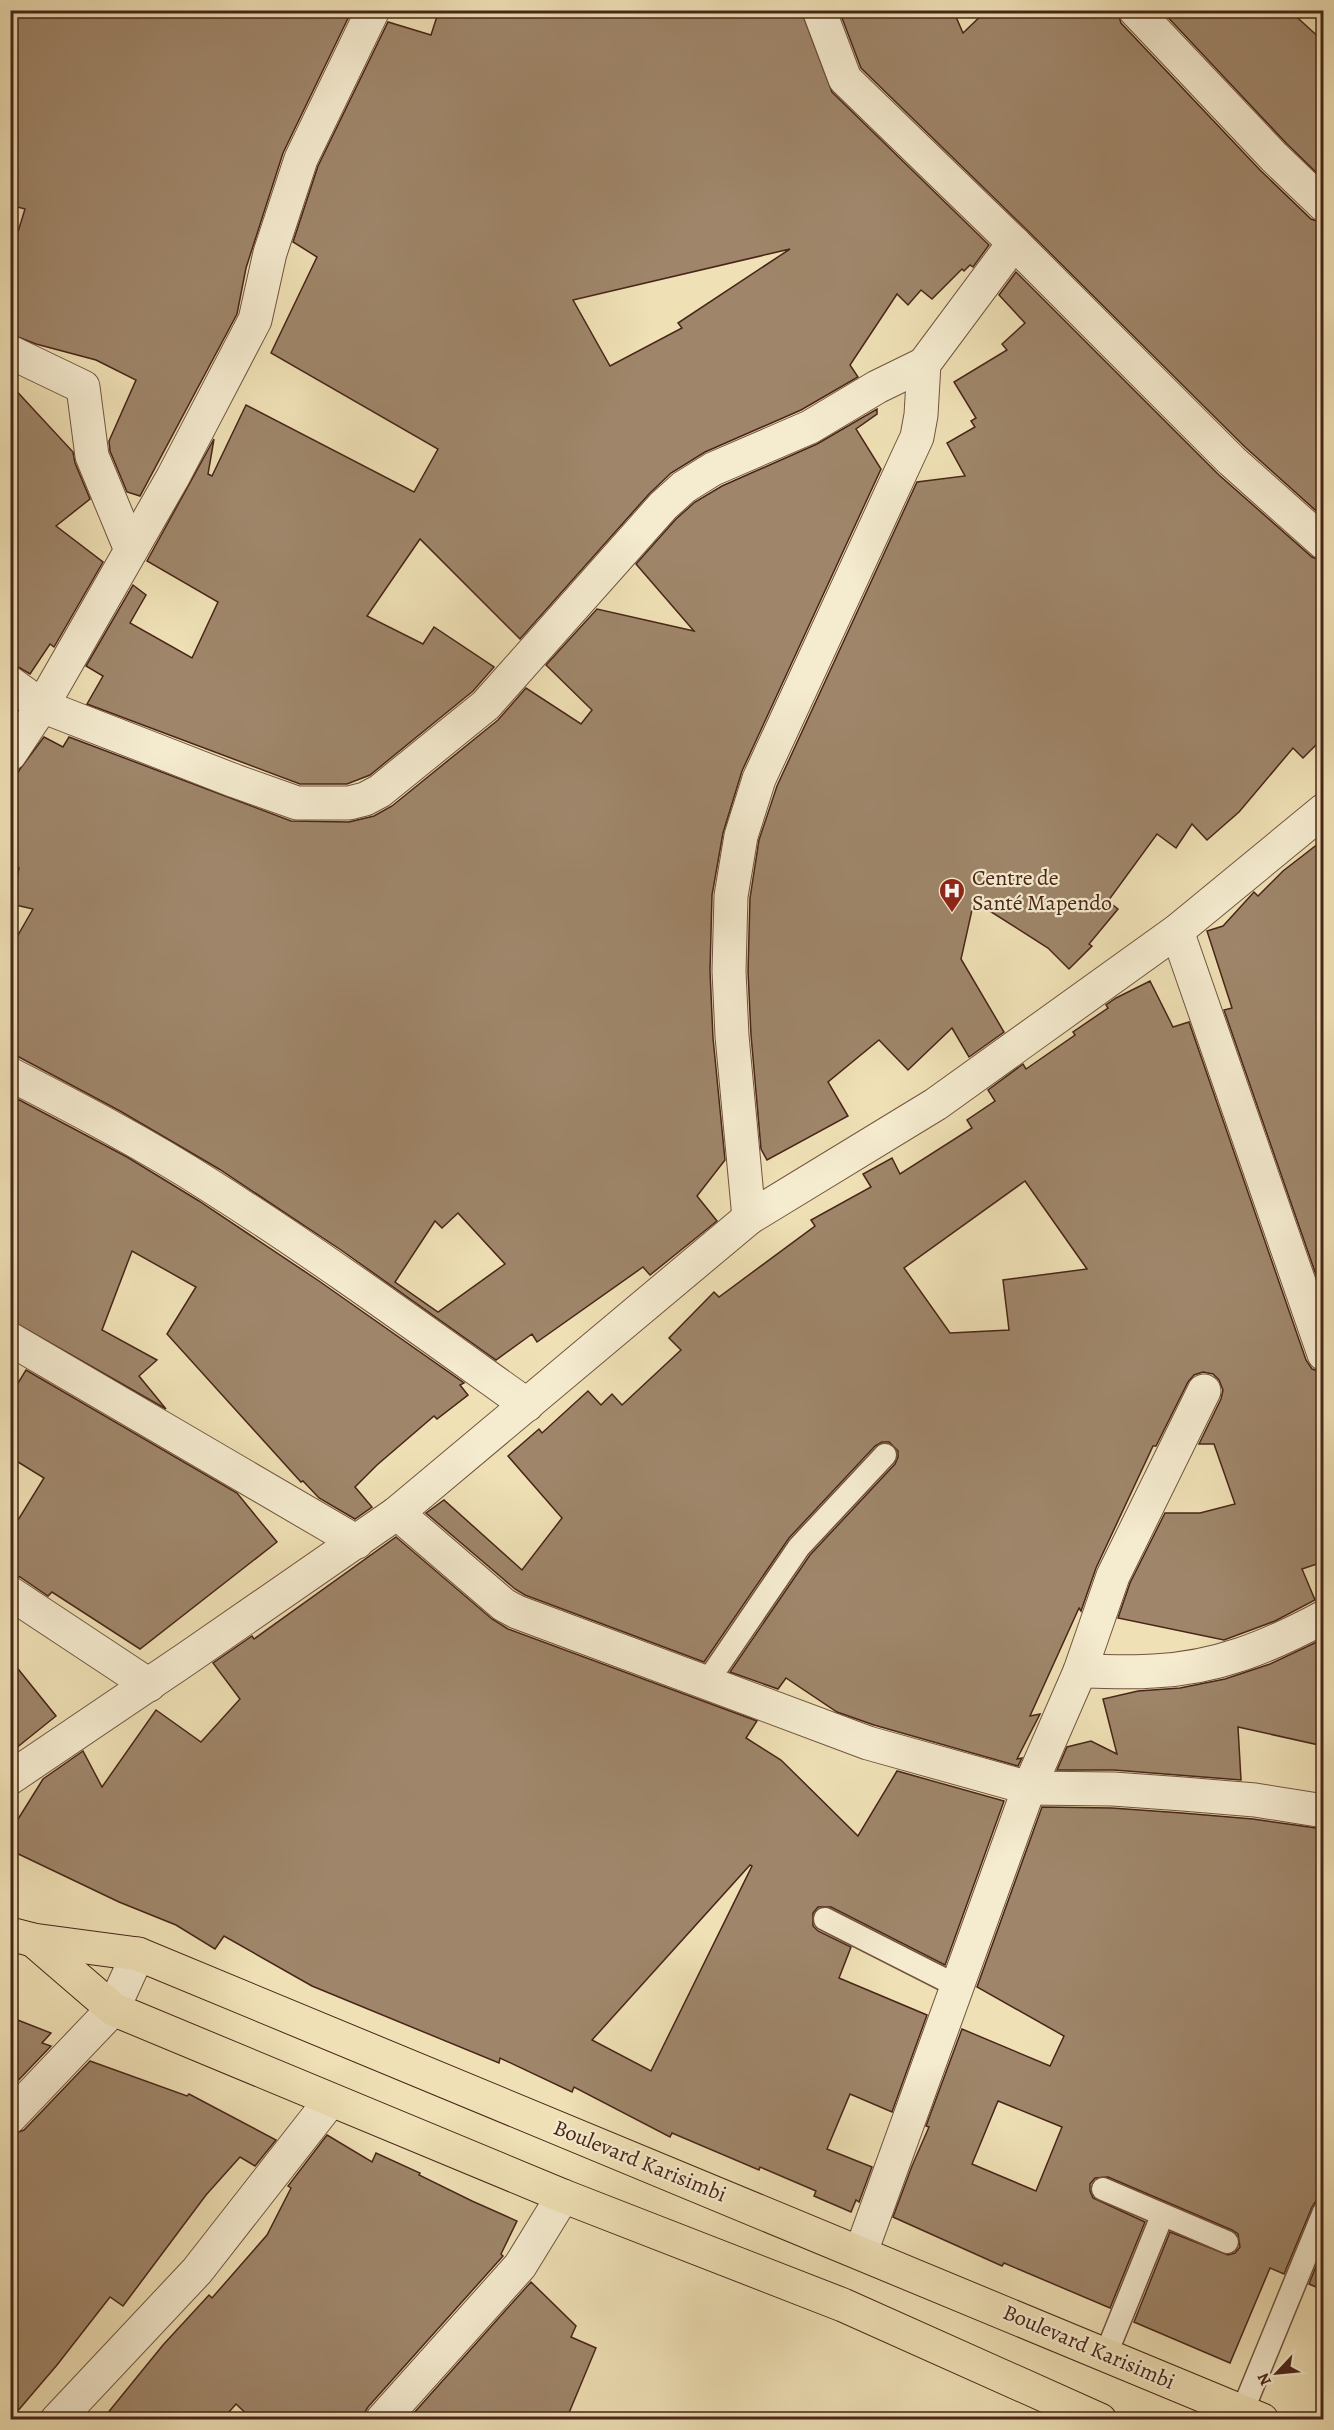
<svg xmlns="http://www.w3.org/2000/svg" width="1334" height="2430" viewBox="0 0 1334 2430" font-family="Alegreya,serif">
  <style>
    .building { fill: #9f866a; stroke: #482518; stroke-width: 1.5; fill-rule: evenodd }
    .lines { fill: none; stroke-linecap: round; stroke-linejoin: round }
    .lane-casing { stroke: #72543f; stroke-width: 25 }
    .street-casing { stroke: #72543f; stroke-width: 35 }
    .primary-casing { stroke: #482518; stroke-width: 35 }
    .lane { stroke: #f5ebcf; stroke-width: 22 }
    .street { stroke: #f5ebcf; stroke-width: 33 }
    .primary { stroke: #efe0b5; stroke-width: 33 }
    .labels { text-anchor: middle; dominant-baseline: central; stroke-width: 4.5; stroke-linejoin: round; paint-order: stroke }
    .poi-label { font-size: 22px; fill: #482518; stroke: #f5ebcf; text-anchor: start }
    .street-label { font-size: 22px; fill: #482518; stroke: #f5ebcf }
  </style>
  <rect width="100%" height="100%" fill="#efe0b5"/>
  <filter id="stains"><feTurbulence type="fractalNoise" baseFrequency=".00333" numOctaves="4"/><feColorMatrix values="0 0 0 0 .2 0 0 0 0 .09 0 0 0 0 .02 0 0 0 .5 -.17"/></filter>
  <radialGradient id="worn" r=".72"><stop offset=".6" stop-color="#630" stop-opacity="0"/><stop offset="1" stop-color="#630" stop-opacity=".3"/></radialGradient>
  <g class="building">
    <polygon points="10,10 352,10 283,153 246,268 237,314 140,496 127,492 110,451 109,441 136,380 96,360 36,344 10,334 10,258 25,209 10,205"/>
    <path d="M 439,10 L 801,10 L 832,92 L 989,245 L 973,267 L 970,265 L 964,271 L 962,269 L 932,299 L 921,290 L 908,305 L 897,294 L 850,365 L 858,377 L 801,410 L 705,452 L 671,473 L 649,494 L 520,639 L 420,539 L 367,616 L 423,644 L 434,627 L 494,667 L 473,691 L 370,775 L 347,784 L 300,784 L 87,704 L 103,676 L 86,666 L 133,585 L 146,595 L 130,623 L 192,658 L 218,602 L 147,561 L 214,439 L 208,474 L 212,476 L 246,405 L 414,492 L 438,449 L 271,353 L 317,257 L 293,242 L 318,166 L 388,22 L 431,35 ZM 790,249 L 678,323 L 682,328 L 610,366 L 573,300 Z"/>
    <polygon points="839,10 953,10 963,33 987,10 1117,10 1121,23 1260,170 1311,219 1323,223 1323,517 1245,447 1027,230 861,68"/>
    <polygon points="1161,10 1289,10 1323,41 1323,179 1287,144"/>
    <polygon points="1016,272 1219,475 1312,557 1323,561 1323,738 1303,758 1293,748 1239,812 1207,840 1192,824 1176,848 1157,834 1108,901 1118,909 1089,944 1092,946 1069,969 1048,948 974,901 961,959 1004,1032 969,1057 952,1028 908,1070 879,1040 828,1082 848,1116 767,1160 761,1149 751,1035 748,971 750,898 759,840 777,786 917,482 965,476 947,443 975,427 971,421 976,418 954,382 1007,350 1002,344 1025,323 999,295"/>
    <polygon points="10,384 73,452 75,463 90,499 56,526 103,562 54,647 50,644 30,674 20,668 10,664"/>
    <path d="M 877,409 L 877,414 L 856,429 L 881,469 L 742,771 L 723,833 L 712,895 L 710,971 L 713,1038 L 725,1160 L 697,1196 L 717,1221 L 650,1275 L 643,1267 L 537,1342 L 532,1334 L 496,1360 L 341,1250 L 219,1169 L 120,1111 L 19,1057 L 10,1055 L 10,949 L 33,909 L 11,904 L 19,868 L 10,864 L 10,787 L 20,769 L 44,737 L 63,747 L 69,737 L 291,821 L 349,822 L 374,816 L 392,806 L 498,720 L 526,688 L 581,724 L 592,710 L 546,665 L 597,609 L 694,631 L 636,564 L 676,519 L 695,502 L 722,486 L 817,444 ZM 458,1213 L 505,1264 L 438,1312 L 395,1282 L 435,1221 L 442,1228 Z"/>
    <polygon points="1323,840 1323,1295 1224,1010 1232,1008 1207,931 1223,926 1254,892 1258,896 1283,871"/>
    <path d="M 1150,981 L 1173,1027 L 1189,1022 L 1306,1360 L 1312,1369 L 1323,1372 L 1323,1562 L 1302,1569 L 1315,1600 L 1275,1621 L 1224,1640 L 1118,1618 L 1130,1583 L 1165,1513 L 1200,1513 L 1235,1504 L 1214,1444 L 1199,1444 L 1221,1399 L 1223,1390 L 1219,1380 L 1213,1374 L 1203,1372 L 1194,1375 L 1188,1382 L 1156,1446 L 1153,1446 L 1096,1568 L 1081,1611 L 1079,1608 L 1030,1716 L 1040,1714 L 1017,1759 L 1022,1758 L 1018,1766 L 874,1725 L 837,1712 L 786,1678 L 778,1689 L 730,1672 L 810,1555 L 895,1464 L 898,1457 L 898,1451 L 889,1442 L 882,1442 L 875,1446 L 789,1538 L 704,1662 L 525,1595 L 515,1589 L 426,1513 L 444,1500 L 522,1570 L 562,1518 L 508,1456 L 539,1429 L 542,1433 L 588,1391 L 601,1405 L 612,1394 L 622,1405 L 681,1350 L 669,1338 L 714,1292 L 719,1297 L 815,1226 L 811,1220 L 871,1187 L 863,1174 L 892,1158 L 900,1174 L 972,1128 L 967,1120 L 995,1101 L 988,1090 L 1023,1064 L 1026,1069 L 1075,1035 L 1073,1032 L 1108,1008 L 1106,1005 L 1116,998 ZM 1025,1181 L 1087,1269 L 1003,1280 L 1009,1330 L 950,1333 L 904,1268 Z"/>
    <polygon points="10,1095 127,1157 199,1201 319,1281 464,1383 460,1385 468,1395 437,1419 434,1416 377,1465 355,1487 372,1507 355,1519 319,1498 303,1481 301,1482 167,1334 196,1287 132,1251 102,1330 157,1360 139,1376 166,1409 10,1320"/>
    <polygon points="26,1370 237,1493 277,1542 140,1649 52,1592 48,1596 20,1577 10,1574 10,1533 44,1478 10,1457 10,1396"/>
    <path d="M 396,1537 L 492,1619 L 508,1629 L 757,1721 L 746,1738 L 781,1760 L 858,1836 L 897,1771 L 1004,1801 L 945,1965 L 831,1907 L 818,1907 L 813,1913 L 813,1926 L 818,1931 L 851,1947 L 839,1978 L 927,2015 L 892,2112 L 850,2094 L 827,2149 L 872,2167 L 859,2202 L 856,2200 L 851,2212 L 814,2196 L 816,2191 L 760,2167 L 759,2170 L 672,2133 L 670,2137 L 574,2087 L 572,2092 L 500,2058 L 499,2063 L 312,1986 L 224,1936 L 215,1949 L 176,1925 L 119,1902 L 10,1850 L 10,1832 L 43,1779 L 83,1751 L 102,1787 L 156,1710 L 201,1742 L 240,1699 L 213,1663 L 252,1636 L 254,1639 ZM 750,1865 L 752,1866 L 651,2071 L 592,2040 Z"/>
    <polygon points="1321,1640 1323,1724 1319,1745 1238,1727 1241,1780 1114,1770 1057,1770 1067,1747 1091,1741 1117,1754 1103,1699 1138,1691 1180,1688 1225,1679 1270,1664"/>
    <polygon points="10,1659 56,1716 10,1753"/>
    <path d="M 1042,1807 L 1112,1808 L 1182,1813 L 1253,1819 L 1323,1829 L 1323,2199 L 1316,2201 L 1312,2207 L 1284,2274 L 1270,2268 L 1230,2363 L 1134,2322 L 1170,2232 L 1228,2255 L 1235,2253 L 1240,2247 L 1238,2234 L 1232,2230 L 1108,2177 L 1095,2178 L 1090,2184 L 1090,2191 L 1093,2198 L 1145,2222 L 1110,2308 L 1004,2263 L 1002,2266 L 893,2217 L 912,2166 L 929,2127 L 926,2126 L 962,2029 L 1050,2066 L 1064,2036 L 977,1987 ZM 998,2101 L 1062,2127 L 1036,2191 L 972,2164 Z"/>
    <polygon points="10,2017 51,2033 42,2043 51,2046 10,2089"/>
    <polygon points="90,2061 187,2096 189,2094 276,2140 255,2166 240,2157 206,2195 123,2306 110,2297 57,2365 10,2420 10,2135 24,2130"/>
    <polygon points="327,2135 372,2162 376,2153 420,2173 419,2175 472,2201 517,2221 501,2254 503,2256 368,2407 360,2420 253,2420 236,2404 222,2420 102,2420 163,2345 209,2295 212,2298 267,2235 291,2188 288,2186"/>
    <polygon points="1323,2249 1323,2290 1309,2284"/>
    <polygon points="531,2282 576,2326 571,2337 596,2348 566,2420 419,2420 413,2414"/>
  </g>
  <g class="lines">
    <defs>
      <g id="lane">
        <polyline points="707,1682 799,1547 885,1455"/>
        <polyline points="825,1919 957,1986"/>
        <polyline points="1103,2189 1227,2242"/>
        <polyline points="1106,2354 1162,2216"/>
        <polyline points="1242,2412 1324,2212"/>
      </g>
      <g id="street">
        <polyline points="819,10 845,79 1014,243 1232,461 1324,543"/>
        <polyline points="1135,10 1274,157 1324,205"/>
        <polyline points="10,352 83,387 92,456 131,550"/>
        <polyline points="10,683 42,706 235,781 297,803 349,803 365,799 380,791 486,705 663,506 684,487 713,469 810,427 877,387 924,364"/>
        <polyline points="10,754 42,706 173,477 255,320 270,253 301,159 373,10"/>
        <polyline points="1177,931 1324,1354"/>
        <path d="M 10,1074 C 78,1109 145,1144 209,1185 C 318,1254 422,1330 527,1405"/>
        <polyline points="749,1218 732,1036 729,971 731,896 741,836 759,779 917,437 921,415 924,364 1014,243"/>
        <polyline points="10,1339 357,1542"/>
        <polyline points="397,1513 504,1605 517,1612 868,1743 1029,1788 1113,1789 1183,1794 1255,1800 1324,1811"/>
        <polyline points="10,1593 149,1685"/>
        <path d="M 1080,1671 C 1104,1671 1129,1673 1154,1671 C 1217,1668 1268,1647 1324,1617"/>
        <polyline points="10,1778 186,1659 397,1513 749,1218 936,1104 1177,931 1324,810"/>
        <polyline points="10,2117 113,2009 138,1954"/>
        <polyline points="861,2252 1029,1788 1080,1671 1113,1576 1204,1391"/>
        <polyline points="57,2420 197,2271 330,2101"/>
        <polyline points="382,2420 520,2266 563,2196"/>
      </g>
      <g id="primary">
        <polyline points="10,1934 33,1940 138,1954 1262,2420"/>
        <polyline points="33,1940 113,2009 563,2196 843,2305 1100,2420"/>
      </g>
    </defs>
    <use href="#lane" class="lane-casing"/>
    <use href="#street" class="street-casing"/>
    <use href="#primary" class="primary-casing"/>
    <use href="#lane" class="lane"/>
    <use href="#street" class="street"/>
    <use href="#primary" class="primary"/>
  </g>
  <defs>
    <symbol id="hospital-pin" viewBox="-11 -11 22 30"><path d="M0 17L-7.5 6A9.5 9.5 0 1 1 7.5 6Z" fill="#8f2418" stroke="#f5ebcf"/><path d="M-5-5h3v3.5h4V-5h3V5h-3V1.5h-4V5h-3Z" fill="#fff"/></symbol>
  </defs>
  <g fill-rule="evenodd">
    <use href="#hospital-pin" x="937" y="876" width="30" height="40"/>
  </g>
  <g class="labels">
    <g class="poi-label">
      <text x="972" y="878">Centre de<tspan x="972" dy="25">Santé Mapendo</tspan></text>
    </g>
    <g class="street-label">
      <text transform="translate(640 2161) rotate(22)">Boulevard Karisimbi</text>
      <text transform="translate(1089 2347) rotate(23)">Boulevard Karisimbi</text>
    </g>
  </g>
  <rect width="1334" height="2430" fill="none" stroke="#efe0b5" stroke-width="36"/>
  <rect x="12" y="12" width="1310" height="2406" fill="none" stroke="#482518" stroke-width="3"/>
  <rect x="18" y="18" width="1298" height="2394" fill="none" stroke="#482518" stroke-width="1.5"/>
  <g transform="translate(1277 2373) rotate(244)" stroke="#f5ebcf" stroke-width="4.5" paint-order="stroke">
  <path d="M0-4.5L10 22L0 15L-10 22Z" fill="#482518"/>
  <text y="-9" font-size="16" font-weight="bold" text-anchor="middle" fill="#482518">N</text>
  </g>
  <rect width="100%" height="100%" filter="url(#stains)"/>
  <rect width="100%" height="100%" fill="url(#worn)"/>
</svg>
